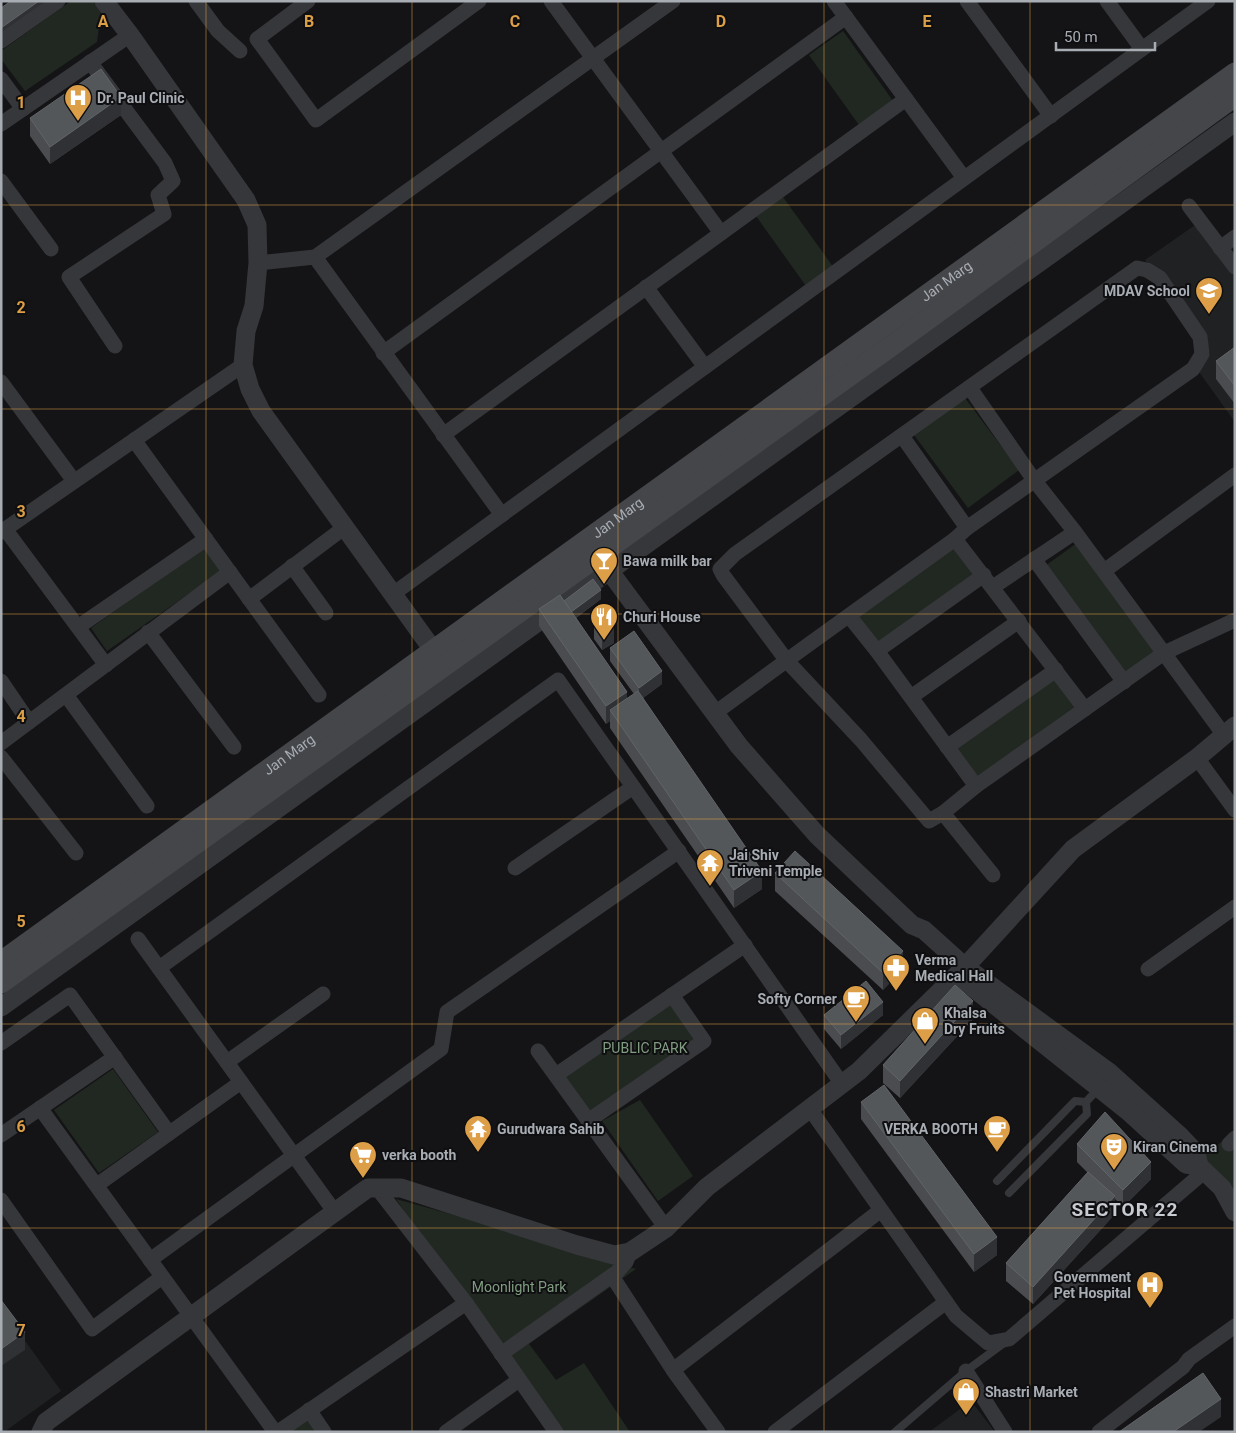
<svg xmlns="http://www.w3.org/2000/svg" width="1236" height="1433" viewBox="0 0 1236 1433" font-family="Roboto,sans-serif">
  <style>
    .built { fill: #202123 }
    .green { fill: #212821 }
    .lines { fill: none; stroke-linecap: round; stroke-linejoin: round }
    .service { stroke: #36373a; stroke-width: 8 }
    .minor { stroke: #36373a; stroke-width: 15 }
    .tertiary { stroke: #36373a; stroke-width: 19 }
    .secondary { stroke: #44464a; stroke-width: 21 }
    .wall { fill: #4a4c50 }
    .shaded-wall { fill: #303134 }
    .building { fill: #54575a; stroke: #616468 }
    .grid { fill: none; stroke: #dc9e46; stroke-width: 1; stroke-opacity: 0.55 }
    .labels { text-anchor: middle; dominant-baseline: central; stroke-width: 4; stroke-linejoin: round; paint-order: stroke }
    .poi-label { font-size: 14px; font-weight: bold; fill: #a8adb4; stroke: #0f0f11; text-anchor: start }
    .street-label { font-size: 14px; fill: #a8adb4; stroke: #0f0f11 }
    .park-label { font-size: 14px; fill: #819d81; stroke: #0f0f11 }
    .district-label { font-size: 19px; font-weight: bold; letter-spacing: 1px; fill: #c8cbd1; stroke: #0f0f11 }
    .grid-label { font-size: 16px; text-anchor: middle; font-weight: bold; fill: #dc9e46; stroke: #0f0f11; stroke-width: 4; stroke-linejoin: round; paint-order: stroke }
  </style>
  <rect width="100%" height="100%" fill="#141416"/>
  <g class="built">
    <polygon points="1198,223 1235,276 1235,422 1194,365 1210,353 1145,260"/>
    <polygon points="1,1307 61,1391 4,1432 1,1432"/>
    <polygon points="971,1401 995,1432 929,1432"/>
  </g>
  <g class="green">
    <polygon points="71,1 93,1 101,12 97,42 25,91 1,59 1,51"/>
    <polygon points="843,31 893,101 859,125 809,55"/>
    <polygon points="783,197 834,268 806,286 756,216"/>
    <polygon points="965,398 1019,470 968,508 914,435"/>
    <polygon points="951,538 977,574 878,646 852,609"/>
    <polygon points="1077,543 1158,653 1126,676 1045,566"/>
    <polygon points="204,548 221,571 107,651 91,628"/>
    <polygon points="1055,676 1078,708 977,780 954,748"/>
    <polygon points="672,995 704,1041 588,1121 556,1075"/>
    <polygon points="113,1069 158,1132 99,1173 54,1110"/>
    <polygon points="640,1100 693,1176 658,1201 602,1121"/>
    <polygon points="1235,1132 1235,1201 1202,1156"/>
    <polygon points="396,1199 541,1239 636,1269 529,1344 556,1380 584,1363 630,1432 556,1432"/>
    <polygon points="305,1417 315,1432 284,1432"/>
  </g>
  <g class="lines">
    <g class="service">
      <polyline points="997,1181 1075,1101 1086,1102"/>
      <polyline points="1009,1193 1087,1114 1086,1102 1098,1089"/>
      <polyline points="895,1432 966,1371 1004,1343"/>
    </g>
    <g class="minor">
      <polyline points="196,1 218,31 240,51"/>
      <polyline points="308,1 257,39 316,120 479,1"/>
      <polyline points="551,1 721,233"/>
      <polyline points="834,1 964,178"/>
      <polyline points="967,1 1051,116"/>
      <polyline points="1107,1 1142,49"/>
      <polyline points="1,41 58,1"/>
      <polyline points="90,62 165,163 173,181 158,195 164,214 69,277 115,346"/>
      <polyline points="1,79 23,109"/>
      <polyline points="1,124 130,35"/>
      <polyline points="1,181 51,249"/>
      <polyline points="1189,206 1235,267"/>
      <polyline points="1220,248 1235,237"/>
      <polyline points="315,257 502,515"/>
      <polyline points="258,263 315,257 673,1"/>
      <polyline points="646,287 705,367"/>
      <polyline points="383,353 846,17"/>
      <polyline points="1,382 74,481"/>
      <polyline points="970,388 1034,480 1075,532 1224,735"/>
      <polyline points="443,435 906,99"/>
      <polyline points="902,436 967,528"/>
      <polyline points="134,440 319,695"/>
      <polyline points="5,529 106,665"/>
      <polyline points="1,532 243,365"/>
      <polyline points="955,539 1085,709"/>
      <polyline points="1034,559 1124,682"/>
      <polyline points="292,566 326,613"/>
      <polyline points="1104,571 1235,475"/>
      <polyline points="993,587 1075,532"/>
      <polyline points="393,594 1208,1"/>
      <polyline points="249,599 345,527"/>
      <polyline points="849,616 877,651 976,786"/>
      <polyline points="78,627 206,539"/>
      <polyline points="148,632 234,747"/>
      <polyline points="877,651 984,575"/>
      <polyline points="1,681 29,722"/>
      <polyline points="66,695 147,806"/>
      <polyline points="911,697 1019,621"/>
      <polyline points="715,713 801,650 955,539 967,528 1193,369 1202,354 1200,337 1160,278 1147,270 1137,268 735,554 720,569 723,575 787,661 861,740 929,821 943,813 993,875"/>
      <polyline points="1,743 230,572"/>
      <polyline points="947,747 1056,670"/>
      <polyline points="1,757 76,853"/>
      <polyline points="1197,758 1235,810"/>
      <polyline points="943,813 976,786 1164,653 1235,620"/>
      <polyline points="515,868 633,787"/>
      <polyline points="138,939 334,1211"/>
      <polyline points="159,968 558,680 842,1084"/>
      <polyline points="1148,969 1235,907"/>
      <polyline points="1,1043 70,995 169,1133"/>
      <polyline points="538,1051 666,1228"/>
      <polyline points="227,1062 323,994"/>
      <polyline points="556,1075 745,945"/>
      <polyline points="40,1108 275,1432"/>
      <polyline points="810,1109 956,1316 988,1343 1009,1339 1205,1171"/>
      <polyline points="588,1121 704,1041 672,995"/>
      <polyline points="1,1135 115,1057"/>
      <polyline points="1229,1144 1235,1138"/>
      <polyline points="97,1185 241,1082"/>
      <polyline points="377,1188 466,1303 556,1432"/>
      <polyline points="1,1200 92,1329 162,1277"/>
      <polyline points="150,1260 441,1049 447,1012 679,851"/>
      <polyline points="612,1276 673,1370 718,1432"/>
      <polyline points="501,1354 617,1272 626,1262 630,1252"/>
      <polyline points="673,1370 881,1210"/>
      <polyline points="966,1371 1005,1432"/>
      <polyline points="309,1410 324,1432"/>
      <polyline points="278,1432 466,1303"/>
      <polyline points="446,1432 519,1380"/>
      <polyline points="775,1432 946,1302"/>
      <polyline points="1099,1432 1183,1367 1189,1359 1235,1326"/>
    </g>
    <g class="tertiary">
      <polyline points="104,1 130,35 246,200 257,225 258,263 254,306 246,331 243,365 250,389 261,411 441,661"/>
      <polyline points="602,561 739,746 817,835 912,925 924,930 965,967 1110,1073 1180,1136 1196,1153 1199,1166 1222,1188 1235,1212"/>
      <polyline points="961,978 1128,1111 1186,1164 1199,1166"/>
      <polyline points="1,1007 1235,122"/>
      <polyline points="41,1432 46,1422 368,1188 401,1188 577,1245 614,1255 630,1252 666,1228 707,1187 859,1071 965,967 1073,849 1197,758 1235,726"/>
    </g>
    <g class="secondary">
      <path id="s1" d="M 1,962 L 1235,73"/>
      <polyline points="1,983 894,344 1235,96"/>
    </g>
  </g>
  <g class="wall">
    <polygon points="121,115 50,164 30,136 30,118"/>
    <polygon points="1235,347 1235,404 1216,379 1216,361"/>
    <polygon points="601,599 576,618 627,699 634,694 610,661 610,648 662,684 643,698 762,889 734,908 610,728 610,721 606,724 539,626 539,609"/>
    <polygon points="594,621 614,643 602,650 594,639"/>
    <polygon points="775,873 903,969 883,990 775,891"/>
    <polygon points="824,1015 883,1015 841,1049 824,1029"/>
    <polygon points="973,1019 900,1098 883,1083 883,1065"/>
    <polygon points="861,1102 997,1255 974,1272 861,1119"/>
    <polygon points="1077,1144 1151,1179 1123,1207 1115,1199 1115,1214 1033,1304 1006,1281 1006,1263 1088,1173 1077,1162"/>
  </g>
  <g class="shaded-wall">
    <polygon points="39,1 46,1 1,32 1,28"/>
    <polygon points="121,97 121,115 50,164 50,147"/>
    <polygon points="601,590 601,599 570,622 570,613"/>
    <polygon points="614,625 614,643 602,650 602,632"/>
    <polygon points="662,671 662,684 639,701 639,688"/>
    <polygon points="627,692 627,710 610,710 610,721 606,724 606,706"/>
    <polygon points="762,871 762,889 734,908 734,890"/>
    <polygon points="903,951 903,969 883,990 883,973"/>
    <polygon points="973,1001 973,1019 900,1098 900,1081"/>
    <polygon points="883,1002 883,1015 841,1049 841,1035"/>
    <polygon points="1151,1162 1151,1179 1123,1207 1123,1190"/>
    <polygon points="1115,1196 1115,1214 1033,1304 1033,1287"/>
    <polygon points="997,1237 997,1255 974,1272 974,1254"/>
    <polygon points="25,1332 25,1350 1,1366 1,1349"/>
    <polygon points="1221,1399 1221,1417 1199,1432 1173,1432"/>
  </g>
  <g class="building">
    <polygon points="11,1 39,1 1,28 1,8"/>
    <polygon points="101,69 121,97 50,147 30,118"/>
    <polygon points="1235,347 1235,386 1216,361"/>
    <polygon points="593,579 601,590 571,612 564,601"/>
    <polygon points="560,595 627,692 606,706 539,609"/>
    <polygon points="609,612 614,625 602,632 594,621"/>
    <polygon points="634,631 662,671 639,688 610,648"/>
    <polygon points="638,691 762,871 734,890 610,710"/>
    <polygon points="795,851 903,951 883,973 775,873"/>
    <polygon points="866,981 883,1002 841,1035 824,1015"/>
    <polygon points="955,985 973,1001 900,1081 883,1065"/>
    <polygon points="884,1085 997,1237 974,1254 861,1102"/>
    <polygon points="1105,1112 1151,1162 1123,1190 1077,1144"/>
    <polygon points="1088,1172 1115,1196 1033,1287 1006,1263"/>
    <polygon points="1,1300 25,1332 1,1349"/>
    <polygon points="1203,1373 1221,1399 1173,1432 1119,1432"/>
  </g>
  <path class="grid" d="M 206,1 L 206,1432M 412,1 L 412,1432M 618,1 L 618,1432M 824,1 L 824,1432M 1030,1 L 1030,1432M 1,205 L 1235,205M 1,409 L 1235,409M 1,614 L 1235,614M 1,819 L 1235,819M 1,1024 L 1235,1024M 1,1228 L 1235,1228"/>
  <defs>
    <symbol id="hospital-pin" viewBox="-11 -11 22 30"><path d="M0 17L-7.5 6A9.5 9.5 0 1 1 7.5 6Z" fill="#dc9e46" stroke="#0f0f11"/><path d="M-5-5h3v3.5h4V-5h3V5h-3V1.5h-4V5h-3Z" fill="#fff"/></symbol>
    <symbol id="school-pin" viewBox="-11 -11 22 30"><path d="M0 17L-7.5 6A9.5 9.5 0 1 1 7.5 6Z" fill="#dc9e46" stroke="#0f0f11"/><path d="M0-5L7-2L0 1L-7-2ZM-4 1L0 2.5L4 1V4Q0 6-4 4Z" fill="#fff"/></symbol>
    <symbol id="bar-pin" viewBox="-11 -11 22 30"><path d="M0 17L-7.5 6A9.5 9.5 0 1 1 7.5 6Z" fill="#dc9e46" stroke="#0f0f11"/><path d="M-6-5H6L.8 .8V4.5H3.5V6h-7V4.5H-.8V.8Z" fill="#fff"/></symbol>
    <symbol id="restaurant-pin" viewBox="-11 -11 22 30"><path d="M0 17L-7.5 6A9.5 9.5 0 1 1 7.5 6Z" fill="#dc9e46" stroke="#0f0f11"/><path d="M-5-6h1v4h1v-4h1v4h1v-4h1v5L-1.5 .5V6h-2V.5L-5-1ZM5-6V6H3V1.5H1.5Q1.5-4 5-6Z" fill="#fff"/></symbol>
    <symbol id="temple-pin" viewBox="-11 -11 22 30"><path d="M0 17L-7.5 6A9.5 9.5 0 1 1 7.5 6Z" fill="#dc9e46" stroke="#0f0f11"/><path d="M0-6L5-2H3V0L6.5 2.5H4V6H1.5V3h-3V6H-4V2.5H-6.5L-3 0V-2H-5Z" fill="#fff"/></symbol>
    <symbol id="pharmacy-pin" viewBox="-11 -11 22 30"><path d="M0 17L-7.5 6A9.5 9.5 0 1 1 7.5 6Z" fill="#dc9e46" stroke="#0f0f11"/><path d="M-2-6h4v4h4v4h-4v4h-4v-4h-4v-4h4Z" fill="#fff"/></symbol>
    <symbol id="cafe-pin" viewBox="-11 -11 22 30"><path d="M0 17L-7.5 6A9.5 9.5 0 1 1 7.5 6Z" fill="#dc9e46" stroke="#0f0f11"/><path d="M-5.5-4.5H6V0H3Q3 3.5 0 3.5H-2.5Q-5.5 3.5-5.5 0ZM3-3.2v2h1.7v-2ZM-6 4.5H4V6H-6Z" fill="#fff"/></symbol>
    <symbol id="shop-pin" viewBox="-11 -11 22 30"><path d="M0 17L-7.5 6A9.5 9.5 0 1 1 7.5 6Z" fill="#dc9e46" stroke="#0f0f11"/><path d="M-5-2.5h2.3a2.7 3.5 0 0 1 5.4 0H5L5.5 6h-11ZM-1.5-2.5h3a1.5 2.3 0 0 0-3 0Z" fill="#fff"/></symbol>
    <symbol id="theatre-pin" viewBox="-11 -11 22 30"><path d="M0 17L-7.5 6A9.5 9.5 0 1 1 7.5 6Z" fill="#dc9e46" stroke="#0f0f11"/><path d="M-5-5.5Q0-4 5-5.5V0Q5 5 0 6Q-5 5-5 0ZM-3.3-2.5H-1v1.5H-3.3ZM1-2.5H3.3v1.5H1ZM-2.8 1Q0 5.5 2.8 1Z" fill="#fff"/></symbol>
    <symbol id="supermarket-pin" viewBox="-11 -11 22 30"><path d="M0 17L-7.5 6A9.5 9.5 0 1 1 7.5 6Z" fill="#dc9e46" stroke="#0f0f11"/><path d="M-6-5.5h2.5l.6 2H6L4.5 2H-2.5L-4.4-4H-6ZM-1.5 3.2a1.3 1.3 0 1 0 .1 0ZM3 3.2a1.3 1.3 0 1 0 .1 0Z" fill="#fff"/></symbol>
  </defs>
  <g fill-rule="evenodd">
    <use href="#hospital-pin" x="62" y="82" width="32" height="43"/>
    <use href="#school-pin" x="1193" y="275" width="32" height="43"/>
    <use href="#bar-pin" x="588" y="545" width="32" height="43"/>
    <use href="#restaurant-pin" x="588" y="601" width="32" height="43"/>
    <use href="#temple-pin" x="694" y="847" width="32" height="43"/>
    <use href="#pharmacy-pin" x="880" y="952" width="32" height="43"/>
    <use href="#cafe-pin" x="840" y="983" width="32" height="43"/>
    <use href="#shop-pin" x="909" y="1005" width="32" height="43"/>
    <use href="#temple-pin" x="462" y="1113" width="32" height="43"/>
    <use href="#cafe-pin" x="981" y="1113" width="32" height="43"/>
    <use href="#theatre-pin" x="1098" y="1131" width="32" height="43"/>
    <use href="#supermarket-pin" x="347" y="1139" width="32" height="43"/>
    <use href="#hospital-pin" x="1134" y="1269" width="32" height="43"/>
    <use href="#shop-pin" x="950" y="1376" width="32" height="43"/>
  </g>
  <g class="labels">
    <g class="poi-label">
      <text x="97" y="98">Dr. Paul Clinic</text>
      <text x="1190" y="291" text-anchor="end">MDAV School</text>
      <text x="623" y="561">Bawa milk bar</text>
      <text x="623" y="617">Churi House</text>
      <text x="729" y="855">Jai Shiv<tspan x="729" dy="16">Triveni Temple</tspan></text>
      <text x="915" y="960">Verma<tspan x="915" dy="16">Medical Hall</tspan></text>
      <text x="837" y="999" text-anchor="end">Softy Corner</text>
      <text x="944" y="1013">Khalsa<tspan x="944" dy="16">Dry Fruits</tspan></text>
      <text x="497" y="1129">Gurudwara Sahib</text>
      <text x="978" y="1129" text-anchor="end">VERKA BOOTH</text>
      <text x="1133" y="1147">Kiran Cinema</text>
      <text x="382" y="1155">verka booth</text>
      <text x="1131" y="1277" text-anchor="end">Government<tspan x="1131" dy="16">Pet Hospital</tspan></text>
      <text x="985" y="1392">Shastri Market</text>
    </g>
    <g class="street-label">
      <text stroke="none"><textPath href="#s1" startOffset="1165">Jan Marg</textPath></text>
      <text stroke="none"><textPath href="#s1" startOffset="760">Jan Marg</textPath></text>
      <text stroke="none"><textPath href="#s1" startOffset="355">Jan Marg</textPath></text>
    </g>
    <g class="park-label">
      <text x="645" y="1048">PUBLIC PARK</text>
      <text x="519" y="1287">Moonlight Park</text>
    </g>
    <g class="district-label">
      <text x="1125" y="1209">SECTOR 22</text>
    </g>
  </g>
  <g class="grid-label">
    <text x="103" y="27">A</text>
    <text x="309" y="27">B</text>
    <text x="515" y="27">C</text>
    <text x="721" y="27">D</text>
    <text x="927" y="27">E</text>
    <text x="21" y="108">1</text>
    <text x="21" y="313">2</text>
    <text x="21" y="517">3</text>
    <text x="21" y="722">4</text>
    <text x="21" y="927">5</text>
    <text x="21" y="1132">6</text>
    <text x="21" y="1336">7</text>
  </g>
  <rect width="1236" height="1433" fill="none" stroke="#a8adb4" stroke-width="5"/>
  <path d="M1056 42v8h99v-8" fill="none" stroke="#a8adb4" stroke-width="2.5"/>
  <text x="1064" y="42" font-size="15" fill="#a8adb4" stroke="#0f0f11" stroke-width="4" paint-order="stroke">50 m</text>
</svg>
